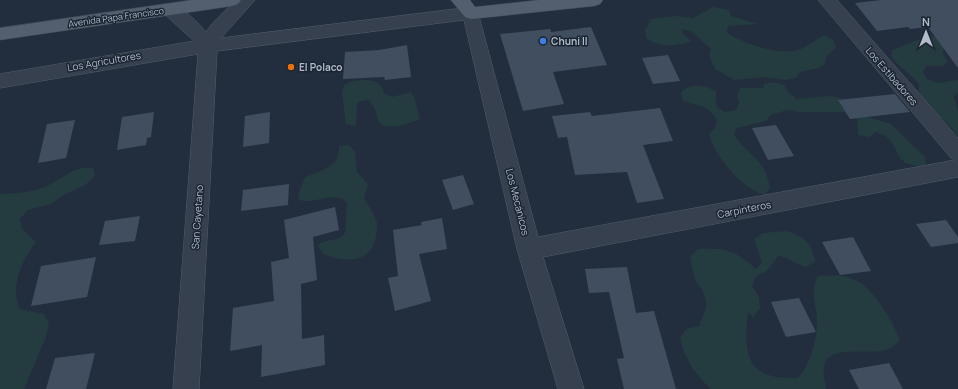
<svg xmlns="http://www.w3.org/2000/svg" width="958" height="389" viewBox="0 0 958 389" font-family="Manrope,sans-serif">
  <style>
    .green { fill: #243c3f }
    .building { fill: #404e60 }
    .lines { fill: none; stroke-linecap: round; stroke-linejoin: round }
    .minor-casing { stroke: #545e6b; stroke-width: 1 }
    .major-casing { stroke: #3f4956; stroke-width: 1 }
    .minor { fill: #36404e; fill-rule: evenodd }
    .major { fill: #535f6e; fill-rule: evenodd }
    .shop-dot { fill: #3f7fe0; stroke: #1b2532; stroke-width: 1.5 }
    .food-dot { fill: #e8710a; stroke: #1b2532; stroke-width: 1.5 }
    .labels { text-anchor: middle; dominant-baseline: central; stroke-width: 3; stroke-linejoin: round; paint-order: stroke }
    .far-street-label { font-size: 9px; fill: #b1bbc9; stroke: #1b2532 }
    .poi-label { font-size: 10px; font-weight: bold; fill: #b1bbc9; stroke: #1b2532; text-anchor: start }
    .street-label { font-size: 10px; fill: #b1bbc9; stroke: #1b2532 }
  </style>
  <rect width="100%" height="100%" fill="#222e3e"/>
  <g class="green">
    <path d="M 713,7 L 729,10 L 731,16 L 758,24 L 728,26 L 727,32 C 739,43 782,56 798,50 C 808,47 815,39 825,35 L 833,40 L 836,47 L 826,57 L 825,64 L 819,68 L 800,72 L 796,78 L 786,80 L 764,77 L 734,80 L 715,69 L 709,55 L 711,49 L 691,31 L 681,29 L 684,35 L 691,41 C 675,47 660,48 646,38 L 645,30 L 651,19 L 676,16 L 693,18 Z"/>
    <path d="M 927,36 L 936,36 L 944,48 L 943,54 L 948,61 L 943,66 L 926,66 L 923,72 L 927,79 L 937,83 L 958,80 L 958,93 L 954,96 L 958,111 L 958,136 C 954,131 950,126 945,121 C 933,110 917,102 919,84 C 910,73 898,67 891,56 L 893,50 Z"/>
    <path d="M 363,80 C 375,80 380,82 384,93 L 392,97 L 411,92 C 416,99 417,110 420,119 C 406,124 394,130 380,124 L 374,107 L 369,100 L 358,102 C 355,111 357,118 356,126 L 346,124 L 342,93 L 344,85 L 353,81 Z"/>
    <path d="M 773,82 L 784,85 L 788,92 L 797,99 L 829,96 L 840,98 L 868,117 L 891,124 L 925,157 L 926,166 C 894,166 903,155 888,138 C 885,135 880,134 876,132 L 869,137 L 858,135 L 857,119 L 850,112 L 798,112 L 787,110 L 771,115 L 766,121 L 737,128 L 734,134 C 749,158 764,156 770,188 L 765,195 C 740,187 716,158 709,134 L 715,128 L 717,120 C 707,104 699,106 683,101 L 681,93 C 691,82 703,85 716,91 L 716,106 L 725,112 L 736,110 L 739,103 L 737,95 L 740,88 L 763,88 L 764,84 Z"/>
    <path d="M 349,145 L 355,152 L 357,172 L 368,184 L 364,198 C 369,206 374,214 377,223 C 378,229 376,235 375,241 C 368,265 341,261 323,254 L 318,245 C 328,237 336,244 345,233 L 347,202 C 333,190 315,205 299,200 L 298,195 L 305,177 C 321,170 340,168 339,146 Z"/>
    <path d="M 81,168 L 93,168 L 95,176 L 85,185 L 62,196 L 51,204 L 28,210 L 20,219 L 22,229 L 36,242 C 22,260 9,288 20,309 L 44,314 L 49,324 L 46,337 L 24,389 L 0,389 L 0,194 C 15,193 33,193 47,186 C 59,180 68,172 81,168 Z"/>
    <path d="M 786,231 C 803,235 813,244 815,262 L 805,267 L 779,255 L 767,271 L 756,276 L 752,286 L 759,297 L 760,308 L 753,317 L 748,312 C 743,357 747,380 798,378 C 810,365 817,340 817,322 C 817,305 809,291 818,276 C 826,276 835,275 843,276 C 869,279 891,317 900,340 C 897,342 894,347 891,348 C 874,358 828,341 824,367 C 823,374 825,382 826,389 L 711,389 C 695,374 685,360 680,338 L 686,329 L 699,326 L 707,305 L 703,291 L 695,280 L 690,257 L 698,249 C 727,248 734,250 756,269 L 762,262 L 754,239 L 763,233 Z"/>
  </g>
  <g class="building">
    <polygon points="881,0 958,0 958,68 928,27 910,29 908,27 877,31 855,3"/>
    <polygon points="591,27 607,65 553,72 564,104 523,111 500,34 550,29 551,32"/>
    <polygon points="407,45 411,77 385,80 384,77 343,79 345,52 379,50"/>
    <polygon points="668,55 680,81 653,84 642,58"/>
    <polygon points="895,94 910,112 850,119 838,100"/>
    <polygon points="660,108 673,141 643,145 664,199 637,203 627,172 575,175 567,137 558,138 552,116 590,112 592,116"/>
    <polygon points="154,112 151,137 147,138 146,145 117,150 122,117"/>
    <polygon points="270,112 269,143 243,147 245,116"/>
    <polygon points="75,120 66,158 38,163 47,124"/>
    <polygon points="776,125 794,156 768,160 752,128"/>
    <polygon points="463,175 474,204 453,210 442,180"/>
    <polygon points="289,184 288,205 241,211 243,190"/>
    <polygon points="335,207 339,230 313,237 317,280 301,284 302,339 324,335 325,365 261,377 262,345 230,351 233,308 274,301 271,262 289,258 284,220"/>
    <polygon points="140,216 135,241 99,245 105,221"/>
    <polygon points="442,218 447,249 419,254 431,301 395,311 388,278 398,276 393,230 422,225 421,222"/>
    <polygon points="946,220 958,237 958,243 931,247 916,224"/>
    <polygon points="853,237 871,271 840,275 822,242"/>
    <polygon points="96,257 87,297 31,306 41,266"/>
    <polygon points="627,267 636,313 654,311 676,389 624,389 617,359 624,358 609,292 589,293 585,269"/>
    <polygon points="799,298 816,332 786,337 771,302"/>
    <polygon points="95,353 86,389 46,389 55,358"/>
    <polygon points="889,363 903,389 859,389 849,370"/>
  </g>
  <g class="lines">
    <defs>
      <path id="minor" d="M 236,0 L 255,0 L 221,38 L 471,7 L 477,9 L 538,237 L 955,160 L 951,158 L 818,0 L 837,0 L 958,138 L 958,177 L 543,257 L 584,389 L 558,389 L 517,249 L 464,20 L 217,51 L 199,389 L 173,389 L 198,54 L 0,88 L 0,74 L 194,41 L 160,10 L 163,6 C 179,1 196,21 206,32 L 212,24 Z"/>
      <g id="major">
        <polygon points="192,0 241,0 238,4 232,6 0,40 0,28"/>
        <polygon points="451,0 470,0 475,7 539,0 603,0 600,4 594,6 471,19 465,17"/>
      </g>
    </defs>
    <use href="#minor" class="minor-casing"/>
    <use href="#major" class="major-casing"/>
    <use href="#minor" class="minor"/>
    <use href="#major" class="major"/>
  </g>
  <circle class="shop-dot" cx="543" cy="41" r="4"/>
  <circle class="food-dot" cx="291" cy="67" r="4"/>
  <g class="labels">
    <g class="far-street-label">
      <text transform="translate(116 17) rotate(-8)">Avenida Papa Francisco</text>
    </g>
    <g class="poi-label">
      <text x="551" y="41">Chuni II</text>
      <text x="299" y="67">El Polaco</text>
    </g>
    <g class="street-label">
      <text transform="translate(104 61) rotate(-10)">Los Agricultores</text>
      <text transform="translate(892 76) rotate(49)">Los Estibadores</text>
      <text transform="translate(518 202) rotate(76)">Los Mecánicos</text>
      <text transform="translate(744 209) rotate(-11)">Carpinteros</text>
      <text transform="translate(197 217) rotate(-86)">San Cayetano</text>
    </g>
  </g>
  <g transform="translate(926 32)" stroke="#1b2532" stroke-width="3" paint-order="stroke">
  <path d="M0-3L7 15L0 10L-7 15Z" fill="#b1bbc9"/>
  <text y="-6" font-size="11" font-weight="bold" text-anchor="middle" fill="#b1bbc9">N</text>
  </g>
</svg>
